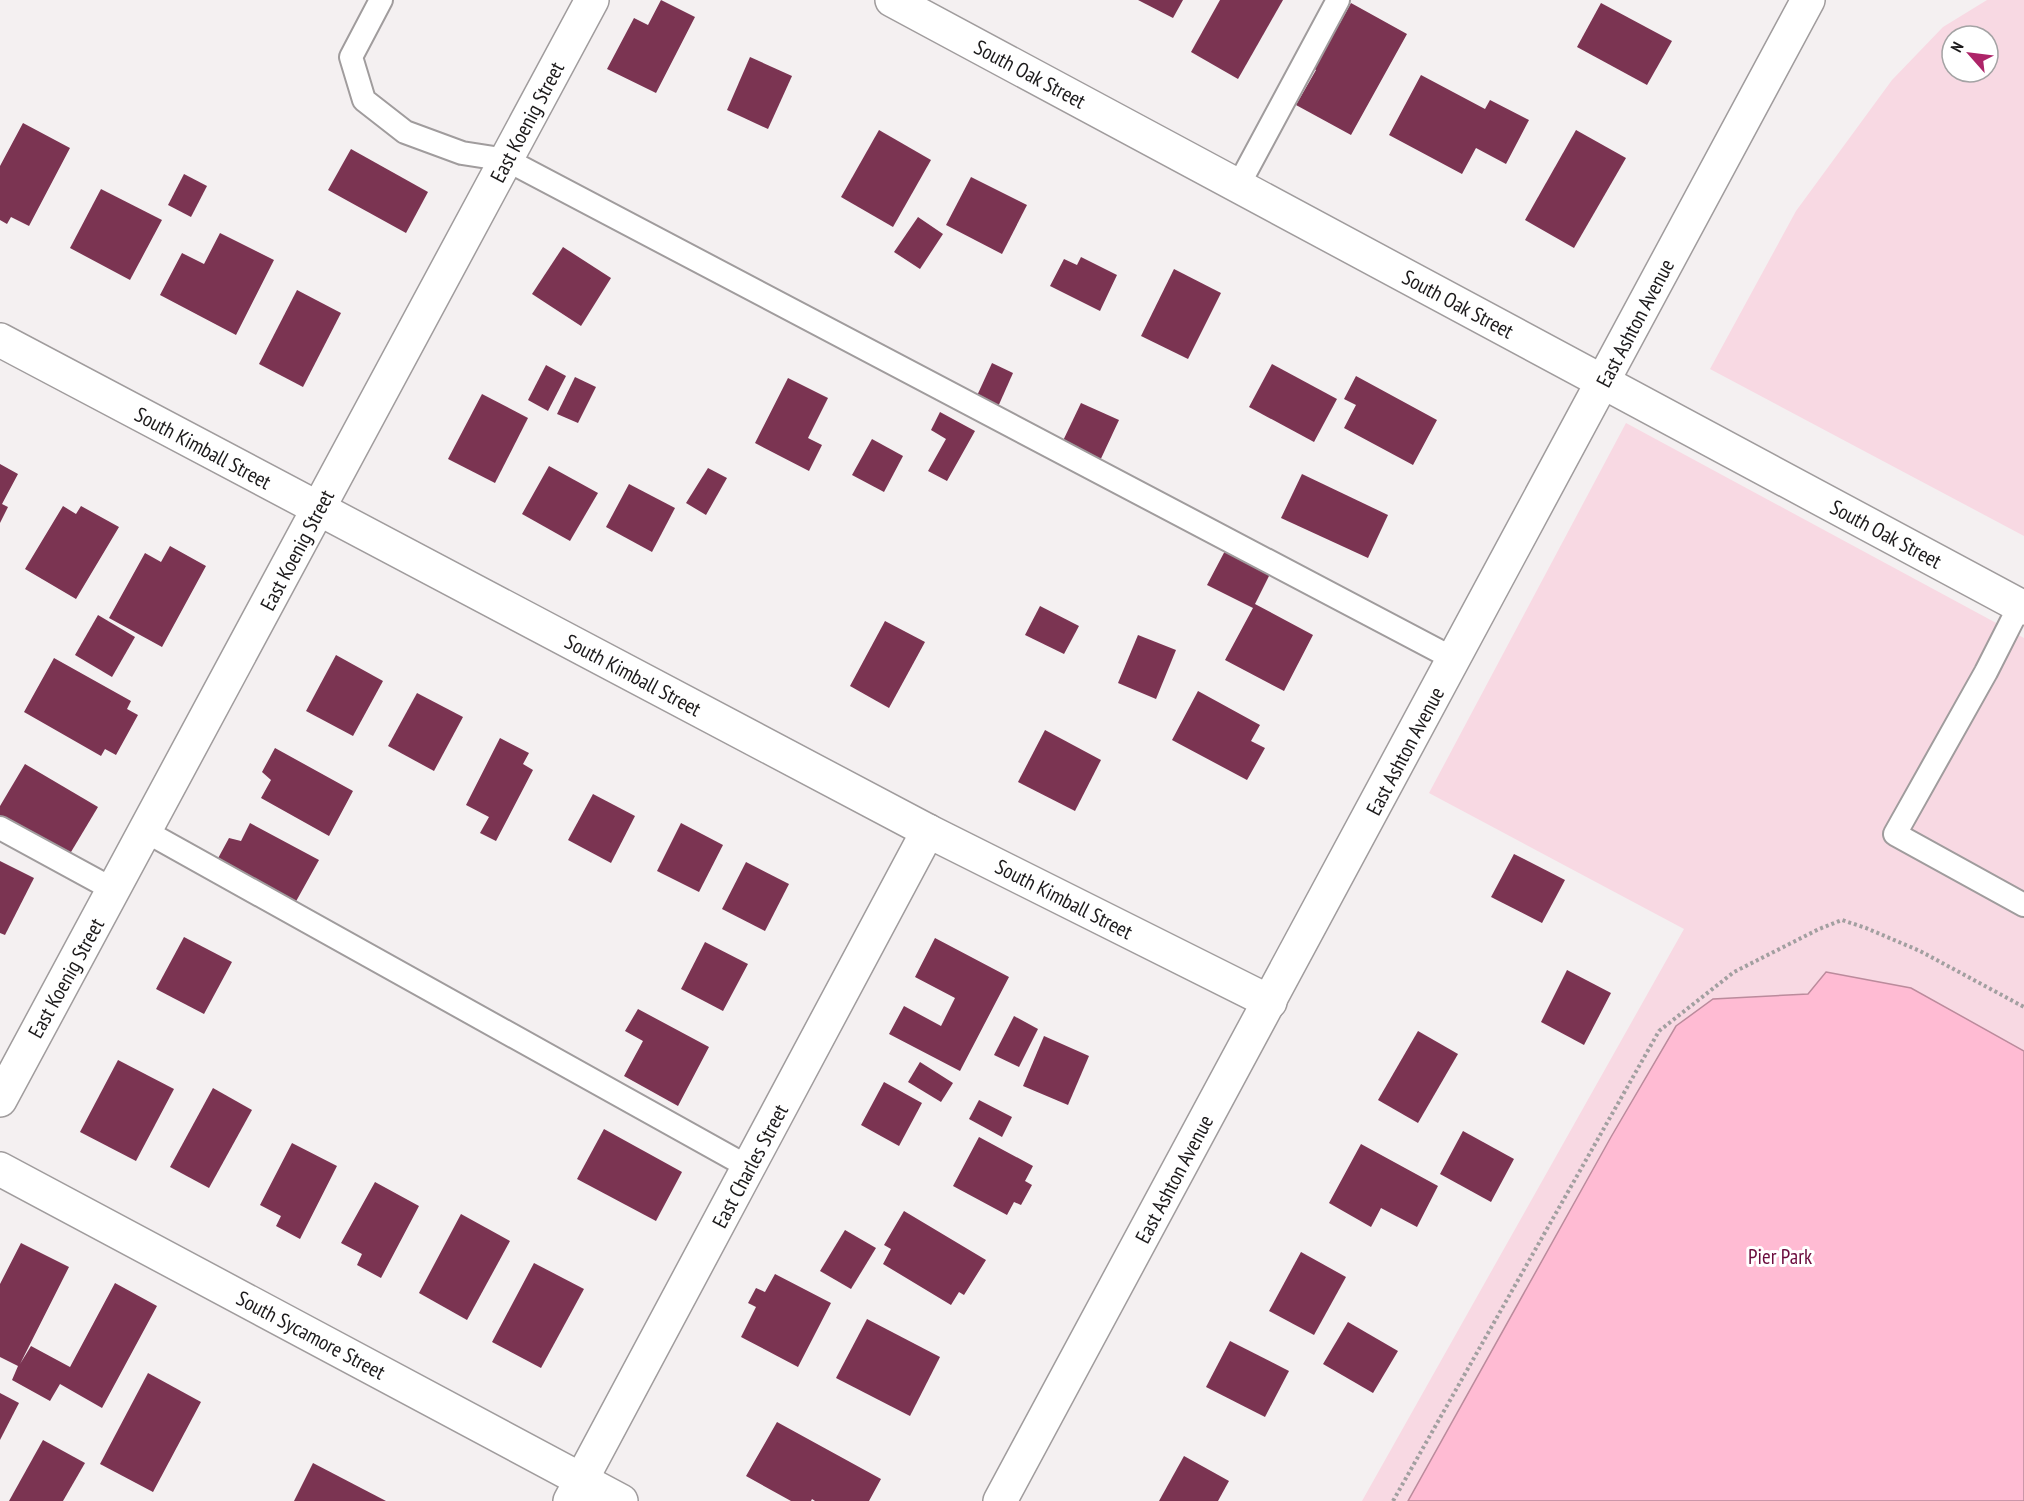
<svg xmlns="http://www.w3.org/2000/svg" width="2024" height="1501" viewBox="0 0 2024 1501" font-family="'PT Sans Narrow',sans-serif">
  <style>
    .green { fill: #f8d9e3; fill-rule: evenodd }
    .water { fill: #ffbbd3; stroke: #bb8b9c; stroke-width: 1.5 }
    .building { fill: #7b3452 }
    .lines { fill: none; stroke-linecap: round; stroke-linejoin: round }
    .service-casing { stroke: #a09c9d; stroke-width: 26 }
    .minor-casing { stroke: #a09c9d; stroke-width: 36 }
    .tertiary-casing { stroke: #a09c9d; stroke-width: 36 }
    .path { stroke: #a29fa0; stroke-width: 4; stroke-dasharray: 3 3; stroke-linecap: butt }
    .service { stroke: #fff; stroke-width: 22 }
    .minor { stroke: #fff; stroke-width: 33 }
    .tertiary { stroke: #fff; stroke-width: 33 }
    .labels { text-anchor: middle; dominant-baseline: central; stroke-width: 6; stroke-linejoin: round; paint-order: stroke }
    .street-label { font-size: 21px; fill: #1c1a1b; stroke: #fff }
    .park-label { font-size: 21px; fill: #6b0b3d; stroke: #fff }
  </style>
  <rect width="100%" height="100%" fill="#f4f0f1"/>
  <g class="green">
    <path d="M 1987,0 L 2024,0 L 2024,536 L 1710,369 L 1796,211 L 1892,80 L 1943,27 ZM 1952,36 L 1988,36 L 1988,72 L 1952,72 Z"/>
    <polygon points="1626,423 2024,638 2024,1501 1362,1501 1684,929 1429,793"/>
  </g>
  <polygon class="water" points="1826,972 1911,988 2024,1051 2024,1501 1408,1501 1611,1137 1676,1026 1713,999 1808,994"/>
  <g class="building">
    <polygon points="661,0 695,17 656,93 607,69 634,18 648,25"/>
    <polygon points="1138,0 1183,0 1173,18"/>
    <polygon points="1220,0 1283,0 1238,79 1191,52"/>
    <polygon points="1351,3 1407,34 1351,135 1296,105 1316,70 1309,66 1335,20 1340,23"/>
    <polygon points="1601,3 1672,41 1647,85 1577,47"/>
    <polygon points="750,57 792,76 768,129 727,110"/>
    <polygon points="1421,75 1485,109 1490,100 1529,120 1506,164 1476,148 1462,174 1389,135"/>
    <polygon points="23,123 70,148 29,226 11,217 7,224 0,220 0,166"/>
    <polygon points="879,130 931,160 893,227 841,197"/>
    <polygon points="1576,130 1626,158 1574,248 1525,220"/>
    <polygon points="351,149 428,192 406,233 328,190"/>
    <polygon points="184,174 207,186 191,217 168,205"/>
    <polygon points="971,177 1027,205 1002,254 946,225"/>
    <polygon points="101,189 162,220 130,280 70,248"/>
    <polygon points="918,217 943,234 920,269 894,252"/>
    <polygon points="220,233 274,260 236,335 160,295 182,253 204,264"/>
    <polygon points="563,247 611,278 581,326 532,294"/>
    <polygon points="1081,257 1117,275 1100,311 1050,286 1064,259 1077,265"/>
    <polygon points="1174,269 1221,293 1188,359 1141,336"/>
    <polygon points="297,290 341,313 303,387 259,364"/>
    <polygon points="992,363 1013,373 997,409 975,400"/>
    <polygon points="1272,364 1337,399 1314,442 1249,407"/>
    <polygon points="546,365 566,376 548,411 528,400"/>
    <polygon points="1356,376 1437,420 1413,465 1344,428 1356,405 1344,399"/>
    <polygon points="575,377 596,387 578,423 557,414"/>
    <polygon points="788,378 828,398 808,438 822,445 809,471 755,443"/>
    <polygon points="482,394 528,418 495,483 448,459"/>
    <polygon points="1081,403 1119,420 1098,465 1060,447"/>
    <polygon points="940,412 975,431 947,481 928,471 946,439 931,430"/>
    <polygon points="872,439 903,456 884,492 852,475"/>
    <polygon points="0,464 18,474 2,504 8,507 0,523"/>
    <polygon points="549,466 598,493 570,541 522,514"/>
    <polygon points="708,468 727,478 706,515 686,503"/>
    <polygon points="1302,474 1388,515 1368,558 1281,518"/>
    <polygon points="629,484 675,508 652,552 606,527"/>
    <polygon points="63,506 76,514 81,506 119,527 76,599 25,569"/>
    <polygon points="170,546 206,566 162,647 109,618 145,553 161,562"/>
    <polygon points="1227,547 1272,570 1255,604 1313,635 1284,691 1225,660 1253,608 1207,585"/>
    <polygon points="1040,606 1079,626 1064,654 1025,635"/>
    <polygon points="98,615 135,637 112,677 75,655"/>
    <polygon points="885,621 925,642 889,708 850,686"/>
    <polygon points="1138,635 1176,650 1156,699 1118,683"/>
    <polygon points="336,655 383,681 353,736 306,711"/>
    <polygon points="54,658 131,701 127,709 138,715 116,755 105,749 101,756 24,712"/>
    <polygon points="1198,691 1260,725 1251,741 1265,748 1247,780 1172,740"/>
    <polygon points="417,693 463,717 434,771 388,746"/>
    <polygon points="1045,730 1101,760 1075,811 1018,782"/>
    <polygon points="500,738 529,753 523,764 533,770 496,841 480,833 489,817 466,805"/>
    <polygon points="275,748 353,791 329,836 261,798 271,780 262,772"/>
    <polygon points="25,764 98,807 68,857 0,816 0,806"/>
    <polygon points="593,794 635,816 611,863 568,840"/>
    <polygon points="250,823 319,860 294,905 216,862 229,838 241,841"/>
    <polygon points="681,823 723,845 699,892 657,871"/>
    <polygon points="1514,854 1565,880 1542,923 1491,897"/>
    <polygon points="0,861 34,878 5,935 0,933"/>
    <polygon points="746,862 789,884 765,931 722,909"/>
    <polygon points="184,937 232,962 204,1014 156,989"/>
    <polygon points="935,938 1009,977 960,1071 889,1034 904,1006 941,1026 955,998 915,977"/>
    <polygon points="705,942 748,964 723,1011 681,989"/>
    <polygon points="1567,970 1611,993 1584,1045 1541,1022"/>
    <polygon points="638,1009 709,1047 678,1106 624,1076 643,1041 625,1031"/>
    <polygon points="1014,1016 1038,1029 1019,1067 994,1055"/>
    <polygon points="1418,1031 1458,1054 1418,1123 1378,1100"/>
    <polygon points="1044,1036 1089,1056 1068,1105 1023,1086"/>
    <polygon points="118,1060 174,1089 136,1161 80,1132"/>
    <polygon points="920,1062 953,1083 941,1102 908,1082"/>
    <polygon points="884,1082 922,1103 899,1146 861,1125"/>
    <polygon points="213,1088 252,1110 209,1188 170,1167"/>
    <polygon points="979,1100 1012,1117 1002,1137 969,1119"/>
    <polygon points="604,1129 682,1172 656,1221 577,1179"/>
    <polygon points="1463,1131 1514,1159 1491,1202 1440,1174"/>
    <polygon points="979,1137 1033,1166 1025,1181 1032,1185 1021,1205 1014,1202 1007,1215 953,1186"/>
    <polygon points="292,1143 337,1166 300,1239 276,1226 281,1216 260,1205"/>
    <polygon points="1361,1144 1438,1186 1417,1227 1381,1208 1371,1227 1329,1203"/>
    <polygon points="375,1182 419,1206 381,1278 357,1265 362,1254 341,1243"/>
    <polygon points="904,1211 986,1260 964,1295 959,1292 951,1305 883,1264 891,1249 884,1245"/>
    <polygon points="461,1214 510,1241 467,1320 419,1293"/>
    <polygon points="845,1230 876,1248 851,1289 820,1271"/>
    <polygon points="21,1243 69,1267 20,1364 31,1346 70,1367 115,1283 157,1306 102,1408 60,1384 50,1401 12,1380 18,1366 0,1357 0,1284"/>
    <polygon points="1301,1252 1346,1277 1314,1335 1269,1311"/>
    <polygon points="534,1263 584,1289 541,1368 492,1342"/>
    <polygon points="775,1274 831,1303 798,1367 741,1337 756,1307 748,1303 756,1288 765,1292"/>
    <polygon points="867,1319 940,1357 910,1416 836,1378"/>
    <polygon points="1348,1322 1398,1351 1373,1393 1323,1364"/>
    <polygon points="1230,1341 1289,1371 1265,1417 1206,1387"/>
    <polygon points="148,1373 201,1402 153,1492 100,1464"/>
    <polygon points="0,1393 19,1403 0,1440"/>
    <polygon points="777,1422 881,1479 869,1501 815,1501 812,1499 811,1501 791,1501 746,1476"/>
    <polygon points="43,1440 85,1463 63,1501 9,1501"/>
    <polygon points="1184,1456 1229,1481 1218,1501 1159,1501"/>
    <polygon points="313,1463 386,1501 294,1501"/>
  </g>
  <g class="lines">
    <defs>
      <g id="service">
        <polyline points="381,0 351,57 364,100 405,132 462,153 507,160 1454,659"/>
        <polyline points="1238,186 1338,0"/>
        <polyline points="2020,605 1986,672 1895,834 2024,905"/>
        <polyline points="0,828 114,890"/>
        <polyline points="145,831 750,1168"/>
      </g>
      <g id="minor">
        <polyline points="892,0 2024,608"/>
        <polyline points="0,340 928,831 1270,1002"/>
        <polyline points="0,1169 621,1501"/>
        <polyline points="570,1501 928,831"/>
        <polyline points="1000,1501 1808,0"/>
      </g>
      <polyline id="tertiary" points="0,1100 592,0"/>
    </defs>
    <use href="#service" class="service-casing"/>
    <use href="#minor" class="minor-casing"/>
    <use href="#tertiary" class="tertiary-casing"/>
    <polyline class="path" points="1393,1501 1659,1031 1734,972 1819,929 1842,920 1866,928 1920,951 2024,1007"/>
    <use href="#service" class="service"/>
    <use href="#minor" class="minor"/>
    <use href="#tertiary" class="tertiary"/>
  </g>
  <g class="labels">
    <g class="street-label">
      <text transform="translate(1030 74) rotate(28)">South Oak Street</text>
      <text transform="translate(527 122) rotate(-62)">East Koenig Street</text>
      <text transform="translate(1458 304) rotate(28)">South Oak Street</text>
      <text transform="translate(1635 323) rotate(-62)">East Ashton Avenue</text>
      <text transform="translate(203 448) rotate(28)">South Kimball Street</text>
      <text transform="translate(1886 534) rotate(28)">South Oak Street</text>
      <text transform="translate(297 550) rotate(-62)">East Koenig Street</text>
      <text transform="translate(633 675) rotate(28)">South Kimball Street</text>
      <text transform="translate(1405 751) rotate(-62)">East Ashton Avenue</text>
      <text transform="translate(1064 899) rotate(27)">South Kimball Street</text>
      <text transform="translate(66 978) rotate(-61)">East Koenig Street</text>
      <text transform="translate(750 1166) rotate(-62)">East Charles Street</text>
      <text transform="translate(1174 1179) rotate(-62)">East Ashton Avenue</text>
      <text transform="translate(311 1335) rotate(28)">South Sycamore Street</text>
    </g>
    <g class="park-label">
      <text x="1780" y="1256">Pier Park</text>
    </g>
  </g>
  <g transform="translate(1970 54) rotate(298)"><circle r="28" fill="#ffffff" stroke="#a4a3a4" stroke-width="1.5"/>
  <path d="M0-4.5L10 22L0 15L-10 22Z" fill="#ad2468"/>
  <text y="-9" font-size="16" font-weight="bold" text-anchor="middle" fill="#1c1a1b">N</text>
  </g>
</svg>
